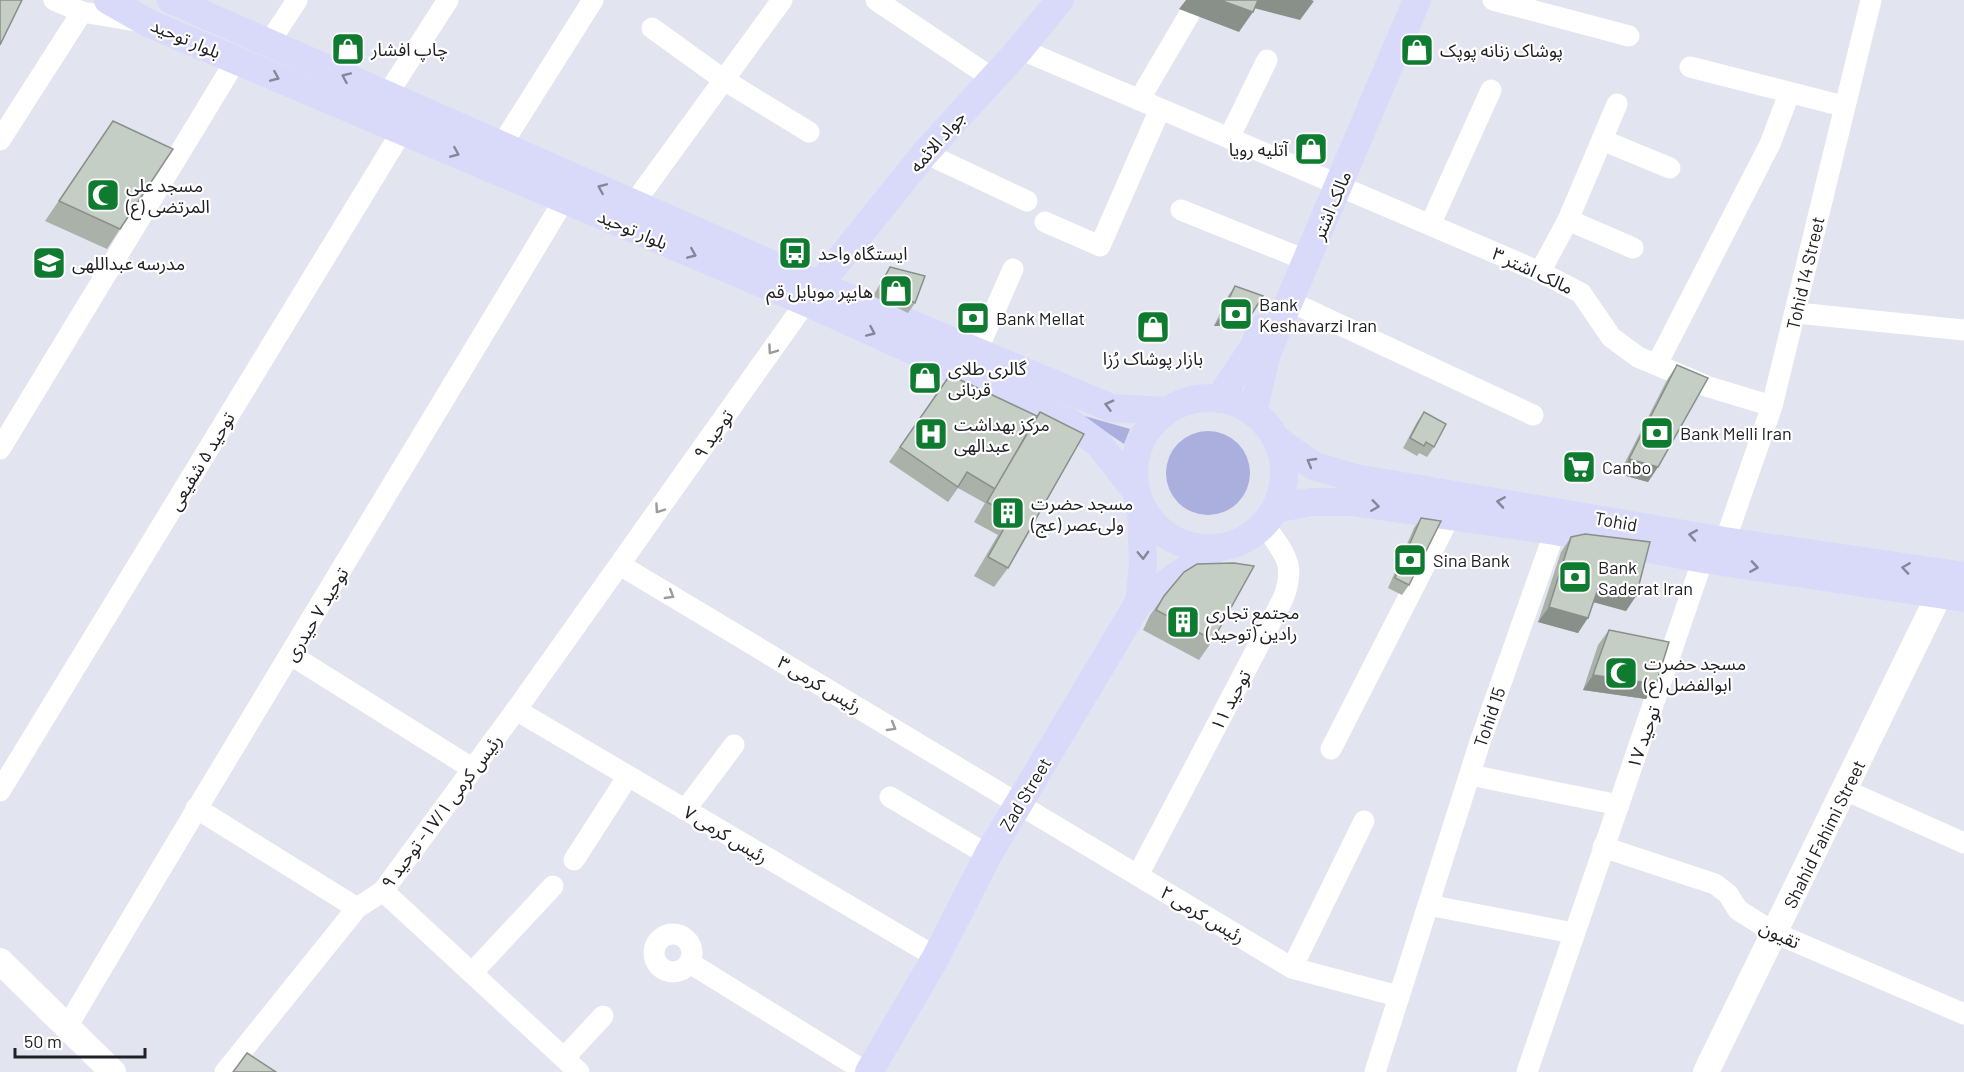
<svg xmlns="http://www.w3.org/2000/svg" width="1964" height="1072" viewBox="0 0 1964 1072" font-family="Barlow,'Noto Sans Arabic',sans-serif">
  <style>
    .green { fill: #aaafdd }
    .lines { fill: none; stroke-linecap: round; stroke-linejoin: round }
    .minor { stroke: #fff; stroke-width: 21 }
    .tertiary { stroke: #fff; stroke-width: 26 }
    .secondary { stroke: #d9dafa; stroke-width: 28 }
    .wall { fill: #a9b1a9 }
    .shaded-wall { fill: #89908a }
    .building { fill: #c4cec5; stroke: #89908a; stroke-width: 1.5 }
    .oneway { stroke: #86869a }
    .oneway2 { stroke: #9b9b9d }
    .labels { text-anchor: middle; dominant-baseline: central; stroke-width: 4.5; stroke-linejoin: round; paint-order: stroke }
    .street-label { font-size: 18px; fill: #202025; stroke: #fff }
    .poi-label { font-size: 18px; fill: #202025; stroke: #fff; text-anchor: start }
  </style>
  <rect width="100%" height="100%" fill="#e2e4f0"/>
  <g class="green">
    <polygon points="1081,415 1130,429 1124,444"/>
    <circle cx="1208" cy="473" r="42"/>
  </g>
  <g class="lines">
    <g class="minor">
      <polyline points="54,0 82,12 136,21"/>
      <polyline points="876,0 992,78"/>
      <polyline points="1493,0 1629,36"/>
      <polyline points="652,28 724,80 809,132"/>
      <polyline points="269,43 297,0"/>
      <polyline points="1020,49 1325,179"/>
      <polyline points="1690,67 1843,106"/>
      <polyline points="387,95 448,0"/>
      <polyline points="1139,100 1189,15"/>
      <polyline points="1229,138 1267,60"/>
      <polyline points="0,140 82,12"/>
      <polyline points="1602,140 1670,168"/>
      <polyline points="501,146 593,0"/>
      <polyline points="925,153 1027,201"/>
      <polyline points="1339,186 1540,272 1581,293 1611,337 1638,357 1709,387 1772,406"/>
      <polyline points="635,202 782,0"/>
      <polyline points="1181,210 1293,255"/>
      <polyline points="1568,220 1633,248"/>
      <polyline points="1045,222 1100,246 1160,109"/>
      <polyline points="1430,225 1491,90"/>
      <polyline points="1540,272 1568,220 1617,104"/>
      <polyline points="1289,301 1533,415"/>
      <polyline points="1797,313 1964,330"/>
      <polyline points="977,351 1013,269"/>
      <polyline points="1657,364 1770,144 1789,94"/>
      <polyline points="0,449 236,60"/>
      <polyline points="1725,541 1772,406 1871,0"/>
      <polyline points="620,565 1292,968 1398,996"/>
      <polyline points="291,655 473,769"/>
      <polyline points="516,710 936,957"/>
      <polyline points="1331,749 1450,516"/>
      <polyline points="1470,775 1619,805"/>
      <polyline points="1845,790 1964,843"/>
      <polyline points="0,791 402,131"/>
      <polyline points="890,797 988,855"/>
      <polyline points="196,808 357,908"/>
      <polyline points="685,810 734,745"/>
      <polyline points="1603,847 1715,884 1728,894 1738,910 1775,933 1964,1014"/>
      <polyline points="574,860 628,776"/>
      <path d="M 1138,875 L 1283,599 C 1297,563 1284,554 1264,524"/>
      <polyline points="383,891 579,1072"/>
      <polyline points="1428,905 1573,933"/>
      <circle cx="673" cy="953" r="19"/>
      <polyline points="690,963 866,1072"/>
      <polyline points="1292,968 1364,821"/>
      <polyline points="472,973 553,886"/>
      <path d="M 67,1027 C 230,750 399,476 564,200"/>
      <polyline points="564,1058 603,1016"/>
      <polyline points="225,1072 357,908 383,891 516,710 806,302"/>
      <polyline points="1375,1072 1480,742 1555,531"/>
      <polyline points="1527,1072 1703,559"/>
    </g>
    <g class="tertiary">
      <polyline points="0,961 113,1072"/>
      <polyline points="1706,1072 1939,595"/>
    </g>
    <g class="secondary">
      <polyline points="108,0 148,23 806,302 1068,421 1099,444 1135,490"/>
      <polyline points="171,0 819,285 1111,408 1167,411"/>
      <polyline points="819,285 925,153 1020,49 1060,0"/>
      <circle cx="1209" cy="473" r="75"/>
      <polyline points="1219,399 1253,348 1262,328"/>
      <polyline points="1253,412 1267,353 1417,0"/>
      <polyline points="1276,439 1314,466 1355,478 1725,541 1964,576"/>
      <polyline points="1275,509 1311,502 1352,502 1555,531 1703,559 1964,598"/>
      <polyline points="1139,602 1143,565 1141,507"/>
      <polyline points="869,1072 936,957 988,855 1139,602 1217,548"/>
    </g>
  </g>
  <g class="wall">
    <polygon points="113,121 120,229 107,249 45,221"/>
    <polygon points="890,267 915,303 908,313 873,296 884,277"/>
    <polygon points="1235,286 1244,325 1214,326 1228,296"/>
    <polygon points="1677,365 1658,467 1648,482 1619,474 1667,380"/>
    <polygon points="950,375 1037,416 1040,412 1008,568 994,587 974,576 998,535 974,522 985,503 958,488 948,502 889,462"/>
    <polygon points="1424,412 1434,447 1427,457 1419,453 1417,456 1403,448 1417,422"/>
    <polygon points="1421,518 1409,585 1402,595 1388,588 1414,528"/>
    <polygon points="1571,537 1636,596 1626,611 1594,602 1578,633 1538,622 1561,552"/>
    <polygon points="1164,596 1213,640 1199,660 1143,630 1150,615"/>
    <polygon points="1609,630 1646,699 1583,690 1598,645"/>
  </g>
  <g class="shaded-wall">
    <polygon points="1186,0 1220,0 1253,12 1239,32 1179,9"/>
    <polygon points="1255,0 1311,0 1314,1 1300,20 1250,7"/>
    <polygon points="1251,315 1244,325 1214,326 1221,316"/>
    <polygon points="1629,459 1658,467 1648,482 1619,474"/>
    <polygon points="1599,586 1636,596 1626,611 1589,601"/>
    <polygon points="1549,607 1588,618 1578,633 1538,622"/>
    <polygon points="1593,675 1656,684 1646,699 1583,690"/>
  </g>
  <g class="building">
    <polygon points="0,0 22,0 0,45"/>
    <polygon points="1220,0 1258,0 1253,12"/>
    <polygon points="113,121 173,149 120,229 59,201"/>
    <polygon points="890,267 925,276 915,303 880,286"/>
    <polygon points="1235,286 1263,296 1251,315 1221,316"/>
    <polygon points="1677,365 1708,378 1658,467 1629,459"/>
    <polygon points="950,375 1037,416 995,489 967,472 958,487 900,447"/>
    <polygon points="1040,412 1084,434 1008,568 988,557 1011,516 987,502"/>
    <polygon points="1424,412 1446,424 1434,447 1426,442 1424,446 1410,438"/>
    <polygon points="1421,518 1441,521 1409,585 1395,578"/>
    <polygon points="1585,534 1650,542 1636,596 1599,586 1588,618 1549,607 1571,537"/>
    <polygon points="1234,563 1254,566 1213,640 1156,610 1164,596 1184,572 1197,564"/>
    <polygon points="1609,630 1669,642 1656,684 1593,675"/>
    <polygon points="247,1053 276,1072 233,1072"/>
  </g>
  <defs><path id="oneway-chevron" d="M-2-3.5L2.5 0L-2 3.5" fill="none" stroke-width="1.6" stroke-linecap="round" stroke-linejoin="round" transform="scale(1.5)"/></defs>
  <g class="oneway">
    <use href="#oneway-chevron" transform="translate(275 77) rotate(23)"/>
    <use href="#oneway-chevron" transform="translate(346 77) rotate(-156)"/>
    <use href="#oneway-chevron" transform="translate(455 153) rotate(23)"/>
    <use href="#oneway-chevron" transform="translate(602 188) rotate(-157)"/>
    <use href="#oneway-chevron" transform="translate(692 254) rotate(23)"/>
    <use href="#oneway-chevron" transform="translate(871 332) rotate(24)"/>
    <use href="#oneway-chevron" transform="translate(1109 405) rotate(-165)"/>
    <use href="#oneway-chevron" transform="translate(1311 462) rotate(-150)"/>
    <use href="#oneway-chevron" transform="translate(1501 502) rotate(-171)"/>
    <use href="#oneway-chevron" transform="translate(1375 506) rotate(8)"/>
    <use href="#oneway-chevron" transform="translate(1693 535) rotate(-170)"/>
    <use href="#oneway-chevron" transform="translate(1143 555) rotate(88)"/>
    <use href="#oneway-chevron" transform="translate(1754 567) rotate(9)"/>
    <use href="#oneway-chevron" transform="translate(1906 568) rotate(-172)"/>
  </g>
  <g class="oneway2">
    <use href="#oneway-chevron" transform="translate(772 350) rotate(125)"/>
    <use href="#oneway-chevron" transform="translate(659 509) rotate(125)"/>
    <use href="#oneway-chevron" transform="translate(670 595) rotate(31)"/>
    <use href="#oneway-chevron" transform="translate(892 727) rotate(31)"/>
  </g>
  <defs>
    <symbol id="shop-square" viewBox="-11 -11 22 22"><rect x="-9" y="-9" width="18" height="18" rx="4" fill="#0f7b30" stroke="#fff"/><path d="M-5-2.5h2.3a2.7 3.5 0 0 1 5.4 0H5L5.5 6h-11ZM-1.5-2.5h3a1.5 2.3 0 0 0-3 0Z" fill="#fff"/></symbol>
    <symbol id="mosque-square" viewBox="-11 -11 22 22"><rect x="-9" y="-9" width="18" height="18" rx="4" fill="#0f7b30" stroke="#fff"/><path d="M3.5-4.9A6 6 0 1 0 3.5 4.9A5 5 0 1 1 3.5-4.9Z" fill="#fff"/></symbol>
    <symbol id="bus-square" viewBox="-11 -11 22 22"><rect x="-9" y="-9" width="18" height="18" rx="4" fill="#0f7b30" stroke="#fff"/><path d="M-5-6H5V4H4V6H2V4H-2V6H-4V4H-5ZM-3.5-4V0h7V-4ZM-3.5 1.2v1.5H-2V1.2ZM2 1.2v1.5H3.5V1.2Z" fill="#fff"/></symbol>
    <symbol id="school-square" viewBox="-11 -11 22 22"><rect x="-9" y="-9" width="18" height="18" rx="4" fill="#0f7b30" stroke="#fff"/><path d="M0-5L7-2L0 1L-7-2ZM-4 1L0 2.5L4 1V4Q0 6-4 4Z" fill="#fff"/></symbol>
    <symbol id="bank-square" viewBox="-11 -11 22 22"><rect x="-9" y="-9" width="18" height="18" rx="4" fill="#0f7b30" stroke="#fff"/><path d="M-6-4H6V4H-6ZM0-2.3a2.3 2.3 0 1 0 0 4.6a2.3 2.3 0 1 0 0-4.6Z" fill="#fff"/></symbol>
    <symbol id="hospital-square" viewBox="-11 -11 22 22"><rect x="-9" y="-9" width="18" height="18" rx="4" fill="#0f7b30" stroke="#fff"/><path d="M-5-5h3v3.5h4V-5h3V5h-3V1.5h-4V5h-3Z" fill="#fff"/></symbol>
    <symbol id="supermarket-square" viewBox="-11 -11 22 22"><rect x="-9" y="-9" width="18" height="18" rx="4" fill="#0f7b30" stroke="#fff"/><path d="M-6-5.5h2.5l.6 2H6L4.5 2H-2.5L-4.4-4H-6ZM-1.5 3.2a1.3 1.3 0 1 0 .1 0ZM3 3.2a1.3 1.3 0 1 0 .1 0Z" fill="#fff"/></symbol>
    <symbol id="building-square" viewBox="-11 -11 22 22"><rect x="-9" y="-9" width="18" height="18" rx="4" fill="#0f7b30" stroke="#fff"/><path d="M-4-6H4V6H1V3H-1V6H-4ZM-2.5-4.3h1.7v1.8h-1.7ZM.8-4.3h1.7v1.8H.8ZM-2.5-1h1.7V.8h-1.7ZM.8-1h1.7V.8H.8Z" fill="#fff"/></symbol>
  </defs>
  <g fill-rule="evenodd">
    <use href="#shop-square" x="329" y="30" width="38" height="38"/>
    <use href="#shop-square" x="1398" y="31" width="38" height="38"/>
    <use href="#shop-square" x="1292" y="130" width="38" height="38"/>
    <use href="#mosque-square" x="84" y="176" width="38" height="38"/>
    <use href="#bus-square" x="776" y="234" width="38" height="38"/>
    <use href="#school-square" x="30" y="244" width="38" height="38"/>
    <use href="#shop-square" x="877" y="272" width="38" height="38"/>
    <use href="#bank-square" x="1217" y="295" width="38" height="38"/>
    <use href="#bank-square" x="954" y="299" width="38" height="38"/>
    <use href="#shop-square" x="1134" y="308" width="38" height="38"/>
    <use href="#shop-square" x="906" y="359" width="38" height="38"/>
    <use href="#bank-square" x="1638" y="414" width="38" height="38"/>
    <use href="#hospital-square" x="912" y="415" width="38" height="38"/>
    <use href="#supermarket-square" x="1560" y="448" width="38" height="38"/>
    <use href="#building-square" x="989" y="494" width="38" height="38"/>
    <use href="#bank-square" x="1391" y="541" width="38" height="38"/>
    <use href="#bank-square" x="1556" y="558" width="38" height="38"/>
    <use href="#building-square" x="1164" y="603" width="38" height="38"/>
    <use href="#mosque-square" x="1602" y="654" width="38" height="38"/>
  </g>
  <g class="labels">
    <g class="street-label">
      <text transform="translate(186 38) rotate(23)">بلوار توحید</text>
      <text transform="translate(937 141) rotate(-49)">جواد الائمه</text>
      <text transform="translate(1331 205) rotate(-67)">مالک اشتر</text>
      <text transform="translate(633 229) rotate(23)">بلوار توحید</text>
      <text transform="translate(1533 270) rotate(25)">مالک اشتر ۳</text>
      <text transform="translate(1805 273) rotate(-77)">Tohid 14 Street</text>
      <text transform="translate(713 434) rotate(-55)">توحید ۹</text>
      <text transform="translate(201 461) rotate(-59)">توحید ۵ شفیعی</text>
      <text transform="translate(1616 521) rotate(10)">Tohid</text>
      <text transform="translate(316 614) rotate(-59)">توحید ۷ حیدری</text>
      <text transform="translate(820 684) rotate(31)">رئیس کرمی ۳</text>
      <text transform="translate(1230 700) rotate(-62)">توحید ۱۱</text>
      <text transform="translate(1489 717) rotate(-71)">Tohid 15</text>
      <text transform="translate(1643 737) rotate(-70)">توحید ۱۷</text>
      <text transform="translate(1025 794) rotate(-59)">Zad Street</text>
      <text transform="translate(441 811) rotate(-53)">رئیس کرمی ۱۷/۱- توحید ۹</text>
      <text transform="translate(726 834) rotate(31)">رئیس کرمی ۷</text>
      <text transform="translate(1824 834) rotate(-64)">Shahid Fahimi Street</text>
      <text transform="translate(1203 914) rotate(31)">رئیس کرمی ۲</text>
      <text transform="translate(1780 934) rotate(25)">تقیون</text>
    </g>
    <g class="poi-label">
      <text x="371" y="49">چاپ افشار</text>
      <text x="1440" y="50">پوشاک زنانه پوپک</text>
      <text x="1288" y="149" text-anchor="end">آتلیه رویا</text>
      <text x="126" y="185">مسجد علی<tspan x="126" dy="21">المرتضی (ع)</tspan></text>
      <text x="818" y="253">ایستگاه واحد</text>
      <text x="72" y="263">مدرسه عبداللهی</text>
      <text x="873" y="291" text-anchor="end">هایپر موبایل قم</text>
      <text x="1259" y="304">Bank<tspan x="1259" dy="21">Keshavarzi Iran</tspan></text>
      <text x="996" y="318">Bank Mellat</text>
      <text x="1153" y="358" text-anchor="middle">بازار پوشاک رُزا</text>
      <text x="948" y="368">گالری طلای<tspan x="948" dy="21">قربانی</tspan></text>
      <text x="954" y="424">مرکز بهداشت<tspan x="954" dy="21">عبدالهی</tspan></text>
      <text x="1680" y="433">Bank Melli Iran</text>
      <text x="1602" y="467">Canbo</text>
      <text x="1031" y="503">مسجد حضرت<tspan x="1031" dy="21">ولی‌عصر (عج)</tspan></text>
      <text x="1433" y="560">Sina Bank</text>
      <text x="1598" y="567">Bank<tspan x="1598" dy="21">Saderat Iran</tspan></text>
      <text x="1206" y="612">مجتمع تجاری<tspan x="1206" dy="21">رادین (توحید)</tspan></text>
      <text x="1644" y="663">مسجد حضرت<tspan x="1644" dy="21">ابوالفضل (ع)</tspan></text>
    </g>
  </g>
  <path d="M15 1048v9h130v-9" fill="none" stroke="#202025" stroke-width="3"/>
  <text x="24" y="1048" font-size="18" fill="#202025" stroke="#ffffff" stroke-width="4.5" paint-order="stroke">50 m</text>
</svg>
